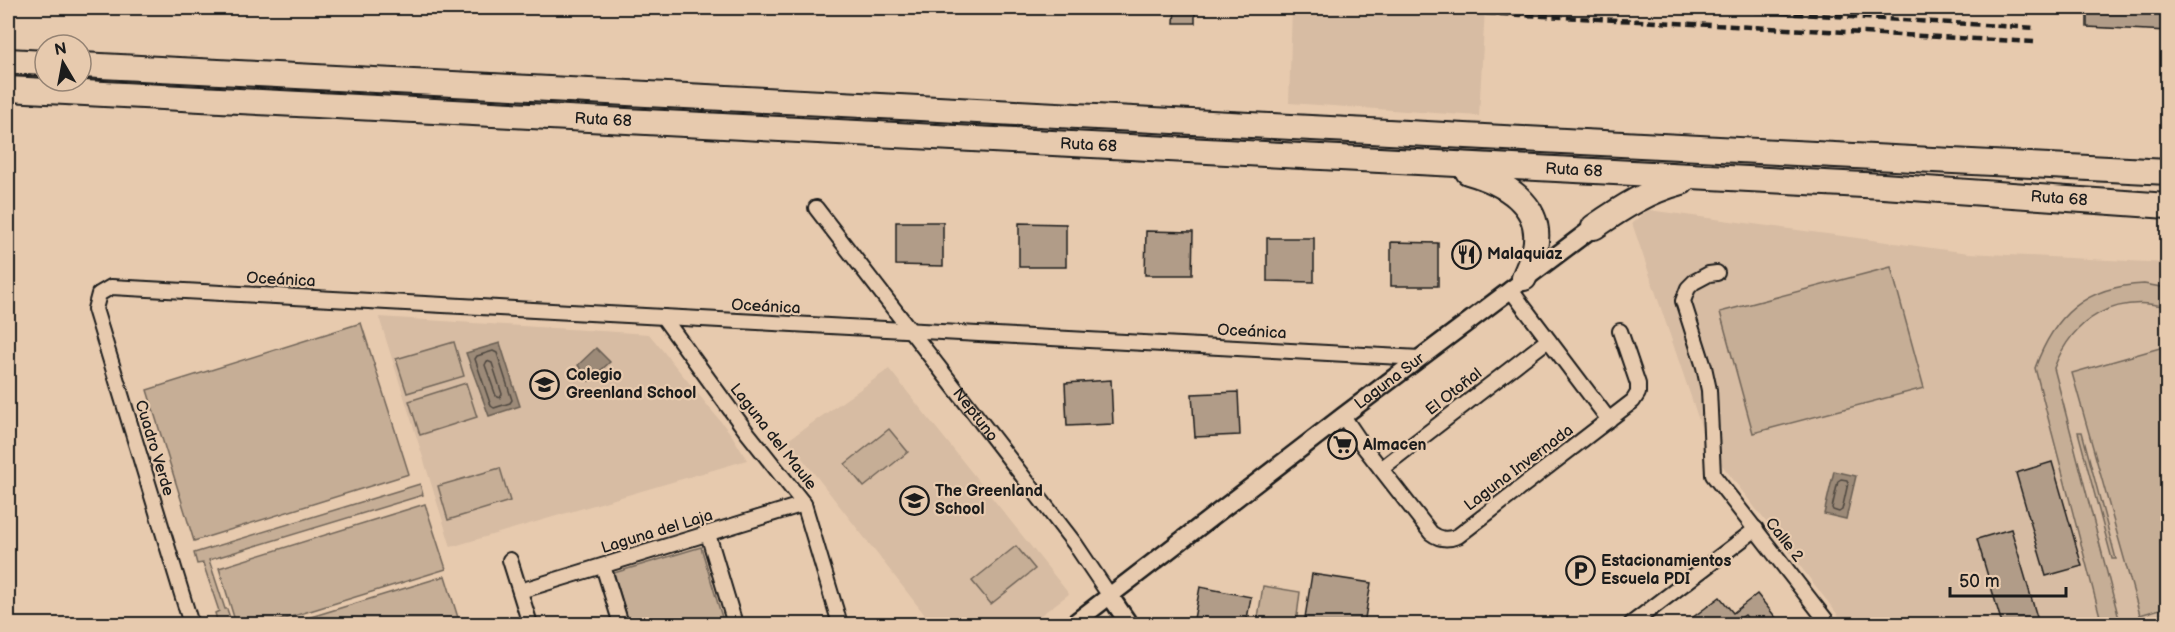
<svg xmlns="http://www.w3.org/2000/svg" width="2175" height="632" viewBox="0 0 2175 632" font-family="'Balsamiq Sans',sans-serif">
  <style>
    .built { fill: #d7bca3 }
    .green { fill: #c6ae96; stroke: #716559; stroke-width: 1.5 }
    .water { fill: #9c8a78; stroke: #695e53; stroke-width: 1.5 }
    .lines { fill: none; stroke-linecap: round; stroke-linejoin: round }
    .shore { stroke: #4f4841; stroke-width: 1.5 }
    .building { fill: #b19c88; stroke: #1c1c1c; stroke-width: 1.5 }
    .minor-casing { stroke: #1c1c1c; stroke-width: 18 }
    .tertiary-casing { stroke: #1c1c1c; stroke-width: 21 }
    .motorway-casing { stroke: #1c1c1c; stroke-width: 28 }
    .minor { stroke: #e7caae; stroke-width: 14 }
    .tertiary { stroke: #e7caae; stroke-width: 16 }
    .motorway { stroke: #e7caae; stroke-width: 24 }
    .rail { stroke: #1c1c1c; stroke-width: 4.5; stroke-dasharray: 9 4.5; stroke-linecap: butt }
    .labels { text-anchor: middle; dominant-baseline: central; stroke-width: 4.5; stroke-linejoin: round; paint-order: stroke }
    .street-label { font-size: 16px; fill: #1c1c1c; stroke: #e7caae }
    .poi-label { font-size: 16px; font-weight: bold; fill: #1c1c1c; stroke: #e7caae; text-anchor: start }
  </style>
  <rect width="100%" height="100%" fill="#e7caae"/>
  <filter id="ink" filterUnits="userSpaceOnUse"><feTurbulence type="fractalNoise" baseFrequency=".0167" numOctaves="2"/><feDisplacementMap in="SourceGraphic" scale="12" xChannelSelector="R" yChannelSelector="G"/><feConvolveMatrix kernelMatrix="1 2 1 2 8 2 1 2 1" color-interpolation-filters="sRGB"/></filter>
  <g filter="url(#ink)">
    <g class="built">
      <polygon points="1292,8 1485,8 1479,116 1289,103"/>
      <polygon points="2088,8 2167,8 2167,31 2086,27"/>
      <polygon points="1648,210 1969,253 2167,263 2167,624 1845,624 1708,447 1632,223"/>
      <polygon points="379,317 649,334 731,434 747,460 451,547"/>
      <polygon points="889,369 1069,594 1029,624 932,624 788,440"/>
    </g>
    <g class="green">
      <polygon points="1891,267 1924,388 1753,433 1720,312"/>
      <path d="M 2144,284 L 2167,288 L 2167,307 C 2115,294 2073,318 2054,368 L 2118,615 L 2124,624 L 2102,624 L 2035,368 C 2054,315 2086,286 2144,284 Z"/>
      <polygon points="361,323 409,474 194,541 147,390"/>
      <polygon points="454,342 464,376 407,393 396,359"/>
      <polygon points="2167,346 2167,607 2140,615 2072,373"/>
      <polygon points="466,383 477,417 420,435 409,401"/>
      <polygon points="889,429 908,452 864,487 845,464"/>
      <polygon points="2078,432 2082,432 2116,559 2112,559"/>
      <polygon points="500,468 510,501 448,520 438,486"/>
      <polygon points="420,484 423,495 209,560 225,609 227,609 232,624 218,624 215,613 219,611 203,563 197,564 194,553"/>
      <polygon points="425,504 446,569 268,624 236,624 219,568"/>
      <polygon points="1016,546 1035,569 991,604 972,581"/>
      <polygon points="701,547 724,624 629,624 614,573"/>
      <polygon points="445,576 460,624 288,624"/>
      <polygon points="1263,586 1300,592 1296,624 1257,624"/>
    </g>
    <g class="water">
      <polygon points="500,343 520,406 489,416 466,353"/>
      <polygon points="596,348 610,362 589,381 578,365"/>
      <polygon points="1834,471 1856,476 1846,519 1824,514"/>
    </g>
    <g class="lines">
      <g class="shore">
        <polygon points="493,351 497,353 512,400 510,403 494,408 491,406 475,359 477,356"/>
        <polygon points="487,361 492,363 502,394 500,398 496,396 485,365"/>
        <polygon points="1841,479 1847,480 1848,483 1842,510 1839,512 1833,510 1832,508 1838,481"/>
      </g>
    </g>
    <g class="building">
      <polygon points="51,8 78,8 69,12 62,12"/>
      <polygon points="197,8 230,8 224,12 213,14"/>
      <polygon points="1175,8 1195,8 1195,23 1174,23"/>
      <polygon points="1236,8 1289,8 1289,11"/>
      <polygon points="2087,9 2168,13 2168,31 2087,27"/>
      <polygon points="896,222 943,222 943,266 896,265"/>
      <polygon points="1019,223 1066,224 1066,267 1019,267"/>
      <polygon points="1146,231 1193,232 1192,275 1145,275"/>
      <polygon points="1267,238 1314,238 1314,282 1267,281"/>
      <polygon points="1391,242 1438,243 1438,286 1391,286"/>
      <polygon points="1111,380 1113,424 1067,426 1065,383"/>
      <polygon points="1238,392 1240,435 1195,437 1192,394"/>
      <polygon points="2052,462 2082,566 2046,576 2016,473"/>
      <polygon points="2011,529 2039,624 2002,624 1977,539"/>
      <polygon points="1312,574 1371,583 1364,624 1304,624"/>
      <polygon points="1200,587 1251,597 1246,624 1193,624"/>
      <polygon points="1757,594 1781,624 1752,624 1745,615 1732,624 1684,624 1720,597 1733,613"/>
    </g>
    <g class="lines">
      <defs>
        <g id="minor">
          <path id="s1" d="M 816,208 L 1075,544 L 1110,596"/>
          <polyline points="1717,273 1709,274 1694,282 1688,288 1683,301 1704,367 1709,390 1713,475 1829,624"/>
          <polyline points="1510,289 1609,420"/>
          <polyline points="663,317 746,431 804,504 840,624"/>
          <path d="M 1343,416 L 1364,447 L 1431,533 C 1440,540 1448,540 1458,536 L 1633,401 L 1638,393 L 1638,384 L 1620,331"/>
          <polyline points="1381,469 1548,340"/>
          <polyline points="708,534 735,624"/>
          <polyline points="510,560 530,624"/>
          <polyline points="603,566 621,624"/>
          <polyline points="520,591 804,504"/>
          <polyline points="191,624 95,309 99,294 111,287 1420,358"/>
          <polyline points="1631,624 1756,529"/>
        </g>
        <g id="tertiary">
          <polyline points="1110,596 1129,624"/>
          <path id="s2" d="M 1073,624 L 1343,416 L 1594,227"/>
        </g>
        <g id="motorway">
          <polyline points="8,61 45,63"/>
          <polyline points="81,65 2168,172"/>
          <path id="s3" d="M 8,89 L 1883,186 L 2168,206"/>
          <path d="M 1468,172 C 1503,182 1544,204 1535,248 C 1533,258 1528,268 1524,278"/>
          <path d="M 1594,227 C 1623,207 1648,191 1682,182"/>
        </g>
      </defs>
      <use href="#minor" class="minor-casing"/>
      <use href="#tertiary" class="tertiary-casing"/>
      <use href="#motorway" class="motorway-casing"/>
      <use href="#minor" class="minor"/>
      <use href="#tertiary" class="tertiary"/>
      <use href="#motorway" class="motorway"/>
      <g class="rail">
        <polyline points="1700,8 2035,28"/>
        <polyline points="1486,13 2034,42"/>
      </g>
    </g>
  </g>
  <defs>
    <symbol id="restaurant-ring" viewBox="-11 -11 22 22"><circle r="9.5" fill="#e7caae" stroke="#1c1c1c" stroke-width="1.5"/><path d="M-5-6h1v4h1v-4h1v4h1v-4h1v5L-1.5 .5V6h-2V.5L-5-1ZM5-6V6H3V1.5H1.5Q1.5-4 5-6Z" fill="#1c1c1c"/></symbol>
    <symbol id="school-ring" viewBox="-11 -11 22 22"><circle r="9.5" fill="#e7caae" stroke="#1c1c1c" stroke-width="1.5"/><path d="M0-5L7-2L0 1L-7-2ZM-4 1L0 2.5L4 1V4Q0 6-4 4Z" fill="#1c1c1c"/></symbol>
    <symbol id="supermarket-ring" viewBox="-11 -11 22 22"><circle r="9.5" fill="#e7caae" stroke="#1c1c1c" stroke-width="1.5"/><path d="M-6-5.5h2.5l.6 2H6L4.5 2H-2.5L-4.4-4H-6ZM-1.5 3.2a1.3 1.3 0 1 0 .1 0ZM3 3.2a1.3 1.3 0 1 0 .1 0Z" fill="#1c1c1c"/></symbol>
    <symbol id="parking-ring" viewBox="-11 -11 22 22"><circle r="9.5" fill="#e7caae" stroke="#1c1c1c" stroke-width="1.5"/><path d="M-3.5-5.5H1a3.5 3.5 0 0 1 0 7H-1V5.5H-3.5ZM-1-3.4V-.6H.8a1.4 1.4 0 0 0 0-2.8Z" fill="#1c1c1c"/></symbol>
  </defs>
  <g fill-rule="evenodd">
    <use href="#restaurant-ring" x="1450" y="238" width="33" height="33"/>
    <use href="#school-ring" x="528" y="368" width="33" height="33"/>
    <use href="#supermarket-ring" x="1326" y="428" width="33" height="33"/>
    <use href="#school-ring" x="898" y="484" width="33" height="33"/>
    <use href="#parking-ring" x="1564" y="554" width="33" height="33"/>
  </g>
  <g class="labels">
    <g class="street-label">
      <text stroke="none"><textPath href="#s3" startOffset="596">Ruta 68</textPath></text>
      <text stroke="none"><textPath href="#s3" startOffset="1082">Ruta 68</textPath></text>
      <text stroke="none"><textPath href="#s3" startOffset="1568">Ruta 68</textPath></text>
      <text stroke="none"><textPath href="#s3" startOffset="2054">Ruta 68</textPath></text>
      <text transform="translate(281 280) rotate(3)">Oceánica</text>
      <text transform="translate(766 307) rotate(3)">Oceánica</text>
      <text transform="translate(1252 332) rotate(3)">Oceánica</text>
      <text stroke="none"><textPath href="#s2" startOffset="399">Laguna Sur</textPath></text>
      <text transform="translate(1454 392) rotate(-38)">El Otoñal</text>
      <text stroke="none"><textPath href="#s1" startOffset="261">Neptuno</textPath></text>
      <text transform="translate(773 437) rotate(52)">Laguna del Maule</text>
      <text transform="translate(154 448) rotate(73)">Cuadro Verde</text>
      <text transform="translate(1519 468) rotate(-37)">Laguna Invernada</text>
      <text transform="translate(657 532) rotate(-17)">Laguna del Laja</text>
      <text transform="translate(1784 540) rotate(52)">Calle 2</text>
    </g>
    <g class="poi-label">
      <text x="1487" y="254">Malaquiaz</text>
      <text x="566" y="375">Colegio<tspan x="566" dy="18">Greenland School</tspan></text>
      <text x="1363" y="445">Almacen</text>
      <text x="935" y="491">The Greenland<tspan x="935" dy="18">School</tspan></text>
      <text x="1601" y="561">Estacionamientos<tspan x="1601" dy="18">Escuela PDI</tspan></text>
    </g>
  </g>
  <rect width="2175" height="632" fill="none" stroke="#e7caae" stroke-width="30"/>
  <rect x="15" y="15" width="2145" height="602" fill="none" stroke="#1c1c1c" stroke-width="2" filter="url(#ink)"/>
  <g transform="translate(63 63) rotate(350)"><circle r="28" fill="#e7caae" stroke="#968474" stroke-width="1.5"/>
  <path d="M0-4.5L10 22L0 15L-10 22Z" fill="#1c1c1c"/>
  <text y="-9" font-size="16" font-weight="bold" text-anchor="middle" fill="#1c1c1c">N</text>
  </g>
  <path d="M1950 587v9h116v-9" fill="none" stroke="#1c1c1c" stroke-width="3"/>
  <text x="1959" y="587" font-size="18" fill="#1c1c1c" stroke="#e7caae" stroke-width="4.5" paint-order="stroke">50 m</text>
</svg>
